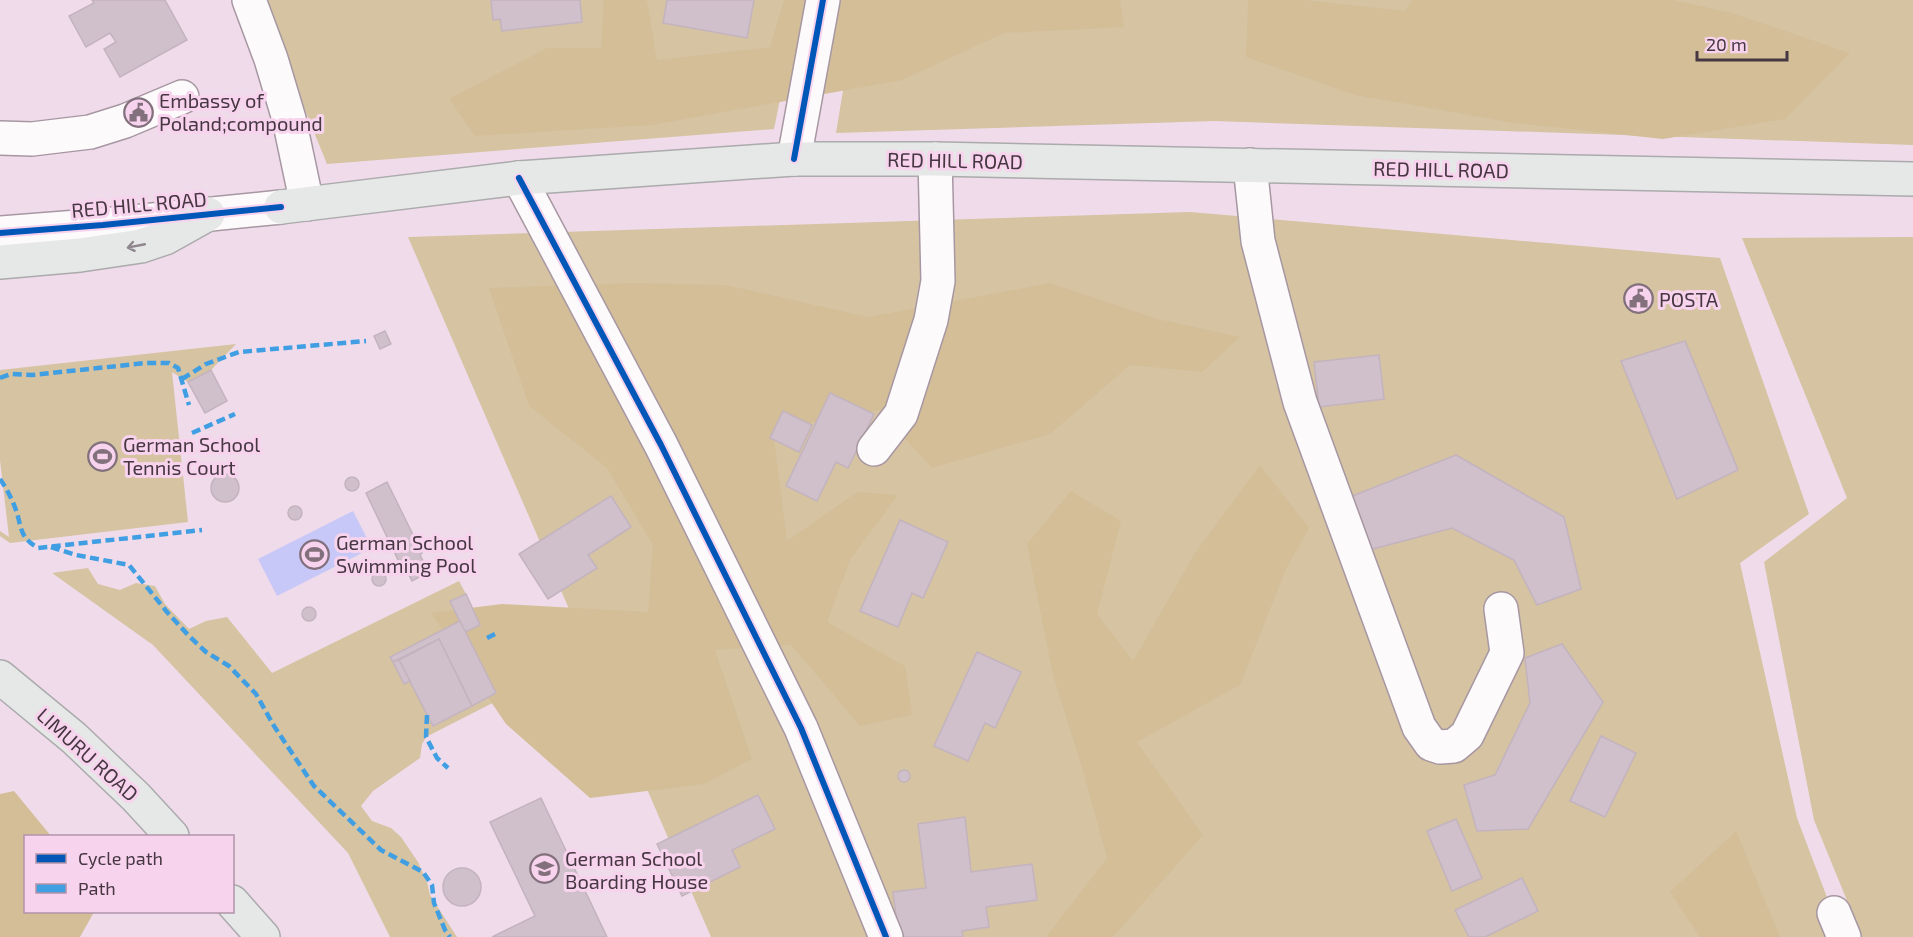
<svg xmlns="http://www.w3.org/2000/svg" width="1913" height="937" viewBox="0 0 1913 937" font-family="'Exo 2',sans-serif">
  <style>
    .green { fill: #d5c3a2 }
    .forest { fill: #d3be98 }
    .water { fill: #c7c8f7 }
    .building { fill: #d0c0cb; stroke: #c3b3bf; stroke-width: 1.5 }
    .lines { fill: none; stroke-linecap: round; stroke-linejoin: round }
    .minor-casing { stroke: #a797a2; stroke-width: 36 }
    .major-casing { stroke: #abaaac; stroke-width: 36 }
    .minor { stroke: #fdfafc; stroke-width: 33 }
    .major { stroke: #e6e7e7; stroke-width: 33 }
    .quiet { stroke: #409ee3; stroke-width: 4.5; stroke-dasharray: 9 4.5; stroke-linecap: butt }
    .cycleway-casing { stroke: #f8d3ed; stroke-width: 10 }
    .cycleway { stroke: #0057b8; stroke-width: 6 }
    .oneway { stroke: #8e868c }
    .labels { text-anchor: middle; dominant-baseline: central; stroke-width: 6; stroke-linejoin: round; paint-order: stroke }
    .poi-label { font-size: 20px; fill: #463742; stroke: #f8d3ed; text-anchor: start }
    .street-label { font-size: 20px; fill: #463742; stroke: #f8d3ed }
  </style>
  <rect width="100%" height="100%" fill="#f0dbea"/>
  <g class="green">
    <polygon points="260,0 800,0 774,129 327,164"/>
    <polygon points="858,0 1913,0 1913,145 1215,121 836,133"/>
    <polygon points="1190,212 1720,258 1809,514 1740,563 1797,818 1842,937 711,937 408,237"/>
    <polygon points="1913,237 1913,937 1862,937 1814,820 1764,562 1847,498 1742,238"/>
    <polygon points="236,344 211,370 188,382 172,372 188,522 10,543 0,536 0,531 9,537 0,460 0,370"/>
    <polygon points="88,568 98,584 120,590 136,583 155,586 165,604 189,629 206,621 227,617 272,673 459,581 466,594 450,601 460,621 391,657 404,684 410,681 434,726 496,693 514,692 426,737 422,744 420,758 373,791 361,806 372,821 391,828 401,837 418,862 427,882 430,895 457,937 390,937 348,853 153,645 52,573"/>
  </g>
  <g class="forest">
    <polygon points="604,0 647,0 657,60 770,47 784,0 1120,0 1124,27 1004,33 902,80 652,125 475,136 449,99 547,48 601,48"/>
    <polygon points="1248,0 1305,0 1405,11 1412,0 1673,0 1732,13 1850,53 1785,119 1663,139 1514,123 1355,95 1246,57"/>
    <polygon points="632,283 726,285 868,317 1050,283 1158,319 1240,337 1202,372 1130,365 1050,434 932,468 879,410 773,430 787,541 857,492 898,495 850,560 827,622 905,666 912,715 860,726 791,645 715,650 752,759 704,784 590,798 506,724 431,613 502,604 648,612 653,545 607,468 529,406 489,288"/>
    <polygon points="1260,465 1309,528 1286,569 1240,685 1137,742 1203,835 1113,937 1046,937 1107,858 1083,771 1053,675 1027,544 1071,491 1121,521 1097,614 1133,661 1195,553"/>
    <polygon points="14,791 51,836 26,836 26,912 94,912 80,937 0,937 0,794"/>
    <polygon points="1736,831 1780,937 1700,937 1670,892"/>
  </g>
  <polygon class="water" points="353,511 372,548 277,596 258,559"/>
  <g class="building">
    <polygon points="92,0 165,0 187,40 120,77 104,49 116,42 110,33 86,47 69,16 94,3"/>
    <polygon points="491,0 580,0 582,22 502,31 500,19 493,20"/>
    <polygon points="667,0 754,0 747,38 663,23"/>
    <polygon points="385,331 391,344 380,349 374,336"/>
    <polygon points="1685,341 1738,470 1677,499 1621,361"/>
    <polygon points="1379,355 1384,399 1319,407 1314,362"/>
    <polygon points="211,370 227,401 205,413 188,382"/>
    <polygon points="830,393 874,414 848,468 836,462 817,501 786,486"/>
    <polygon points="783,411 812,425 799,452 770,438"/>
    <polygon points="1456,455 1564,517 1581,589 1537,605 1514,560 1452,528 1369,550 1350,497"/>
    <circle cx="225" cy="488" r="14"/>
    <circle cx="352" cy="484" r="7"/>
    <polygon points="387,482 422,553 420,555 429,572 412,581 403,563 400,564 366,493"/>
    <polygon points="611,496 631,527 588,555 597,568 548,599 519,554"/>
    <circle cx="295" cy="513" r="7"/>
    <polygon points="900,520 948,542 923,598 912,593 898,627 860,611"/>
    <circle cx="379" cy="579" r="7"/>
    <polygon points="466,594 480,625 465,632 450,601"/>
    <circle cx="309" cy="614" r="7"/>
    <polygon points="460,621 496,693 472,706 439,639 393,662 390,657"/>
    <polygon points="439,639 472,706 433,726 399,660"/>
    <polygon points="1562,644 1603,702 1528,829 1477,831 1464,785 1495,775 1530,703 1525,658"/>
    <polygon points="977,652 1021,672 995,728 985,723 968,761 934,746"/>
    <polygon points="399,660 410,681 404,684 393,662"/>
    <polygon points="1601,736 1636,753 1605,817 1570,801"/>
    <circle cx="904" cy="776" r="6"/>
    <polygon points="758,795 775,829 732,850 740,867 682,896 657,844"/>
    <polygon points="541,798 607,937 492,937 535,916 490,822"/>
    <polygon points="965,817 971,872 1032,864 1037,900 986,907 989,927 962,931 963,937 899,937 893,892 926,888 918,824"/>
    <polygon points="1456,819 1482,878 1452,891 1427,831"/>
    <circle cx="462" cy="887" r="19"/>
    <polygon points="1522,878 1538,911 1485,937 1469,937 1455,910"/>
  </g>
  <g class="lines">
    <defs>
      <g id="minor">
        <polyline points="249,0 271,59 289,119 307,204"/>
        <polyline points="0,138 32,139 90,132 125,121 182,97"/>
        <polyline points="794,159 823,0"/>
        <polyline points="1250,165 1258,241 1300,402 1419,727 1431,744 1440,747 1454,746 1467,735 1507,653 1501,609"/>
        <polyline points="519,178 661,445 801,728 886,937"/>
        <polyline points="0,233 103,225 281,207"/>
        <polyline points="874,449 901,414 931,320 938,281 935,159"/>
        <polyline points="1834,913 1844,937"/>
      </g>
      <g id="major">
        <polyline points="281,207 519,178 794,159 935,159 1913,179"/>
        <polyline points="0,262 80,255 141,246 165,238 208,214"/>
        <polyline points="0,677 74,738 136,797 172,836"/>
        <polyline points="232,902 263,937"/>
      </g>
    </defs>
    <use href="#minor" class="minor-casing"/>
    <use href="#major" class="major-casing"/>
    <use href="#minor" class="minor"/>
    <use href="#major" class="major"/>
    <g class="quiet">
      <polyline points="0,378 11,374 32,375 146,363 169,363 178,368 189,405"/>
      <polyline points="182,379 206,364 239,352 366,341"/>
      <polyline points="192,433 235,414"/>
      <path d="M 0,479 C 7,489 13,501 17,513 C 22,531 21,538 38,548 L 202,530"/>
      <polyline points="51,547 76,555 129,565 167,612 189,636 206,652 229,666 256,694 274,726 314,786 381,850 423,872 432,885 434,903 445,930 450,937"/>
      <polyline points="487,638 495,634"/>
      <polyline points="427,715 426,737 437,758 448,768"/>
    </g>
    <defs>
      <g id="cycleway">
        <polyline points="794,159 823,0"/>
        <polyline points="519,178 661,445 801,728 886,937"/>
        <polyline points="0,233 103,225 281,207"/>
      </g>
    </defs>
    <use href="#cycleway" class="cycleway-casing"/>
    <use href="#cycleway" class="cycleway"/>
  </g>
  <defs><path id="oneway-shaft" d="M-6 0H5M1.5-3L5.5 0L1.5 3" fill="none" stroke-width="1.6" stroke-linecap="round" stroke-linejoin="round" transform="scale(1.5)"/></defs>
  <use class="oneway" href="#oneway-shaft" transform="translate(136 246) rotate(169)"/>
  <defs>
    <symbol id="civic-ring" viewBox="-11 -11 22 22"><circle r="9.5" fill="#f8d3ed" stroke="#82707d" stroke-width="1.5"/><path d="M-.6-6.5H3V-4.5H.6V-3L4-1V1h2V6H-6V1h2V-1L-.6-3ZM-1.2 2.5V6h2.4V2.5Z" fill="#82707d"/></symbol>
    <symbol id="stadium-ring" viewBox="-11 -11 22 22"><circle r="9.5" fill="#f8d3ed" stroke="#82707d" stroke-width="1.5"/><path d="M0-5a6.5 5 0 1 0 0 10a6.5 5 0 1 0 0-10ZM-3.5-1.8h7v3.6h-7Z" fill="#82707d"/></symbol>
    <symbol id="school-ring" viewBox="-11 -11 22 22"><circle r="9.5" fill="#f8d3ed" stroke="#82707d" stroke-width="1.5"/><path d="M0-5L7-2L0 1L-7-2ZM-4 1L0 2.5L4 1V4Q0 6-4 4Z" fill="#82707d"/></symbol>
  </defs>
  <g fill-rule="evenodd">
    <use href="#civic-ring" x="122" y="96" width="33" height="33"/>
    <use href="#civic-ring" x="1622" y="282" width="33" height="33"/>
    <use href="#stadium-ring" x="86" y="440" width="33" height="33"/>
    <use href="#stadium-ring" x="298" y="538" width="33" height="33"/>
    <use href="#school-ring" x="528" y="852" width="33" height="33"/>
  </g>
  <g class="labels">
    <g class="poi-label">
      <text x="159" y="100">Embassy of<tspan x="159" dy="23">Poland;compound</tspan></text>
      <text x="1659" y="299">POSTA</text>
      <text x="123" y="444">German School<tspan x="123" dy="23">Tennis Court</tspan></text>
      <text x="336" y="542">German School<tspan x="336" dy="23">Swimming Pool</tspan></text>
      <text x="565" y="858">German School<tspan x="565" dy="23">Boarding House</tspan></text>
    </g>
    <g class="street-label">
      <text transform="translate(955 160) rotate(1)">RED HILL ROAD</text>
      <text transform="translate(1441 169) rotate(1)">RED HILL ROAD</text>
      <text transform="translate(139 204) rotate(-5)">RED HILL ROAD</text>
      <text transform="translate(88 754) rotate(42)">LIMURU ROAD</text>
    </g>
  </g>
  <rect x="24" y="835" width="210" height="78" fill="#f8d3ed" stroke="#b195a9" stroke-width="1.5"/>
  <rect x="36" y="854" width="30" height="9" fill="#0057b8" stroke="#b195a9" stroke-width="1.5"/>
  <text x="78" y="865" font-size="18" fill="#463742">Cycle path</text>
  <rect x="36" y="884" width="30" height="9" fill="#409ee3" stroke="#b195a9" stroke-width="1.5"/>
  <text x="78" y="895" font-size="18" fill="#463742">Path</text>
  <path d="M1697 51v9h90v-9" fill="none" stroke="#463742" stroke-width="3"/>
  <text x="1706" y="51" font-size="18" fill="#463742" stroke="#f8d3ed" stroke-width="4.5" paint-order="stroke">20 m</text>
</svg>
